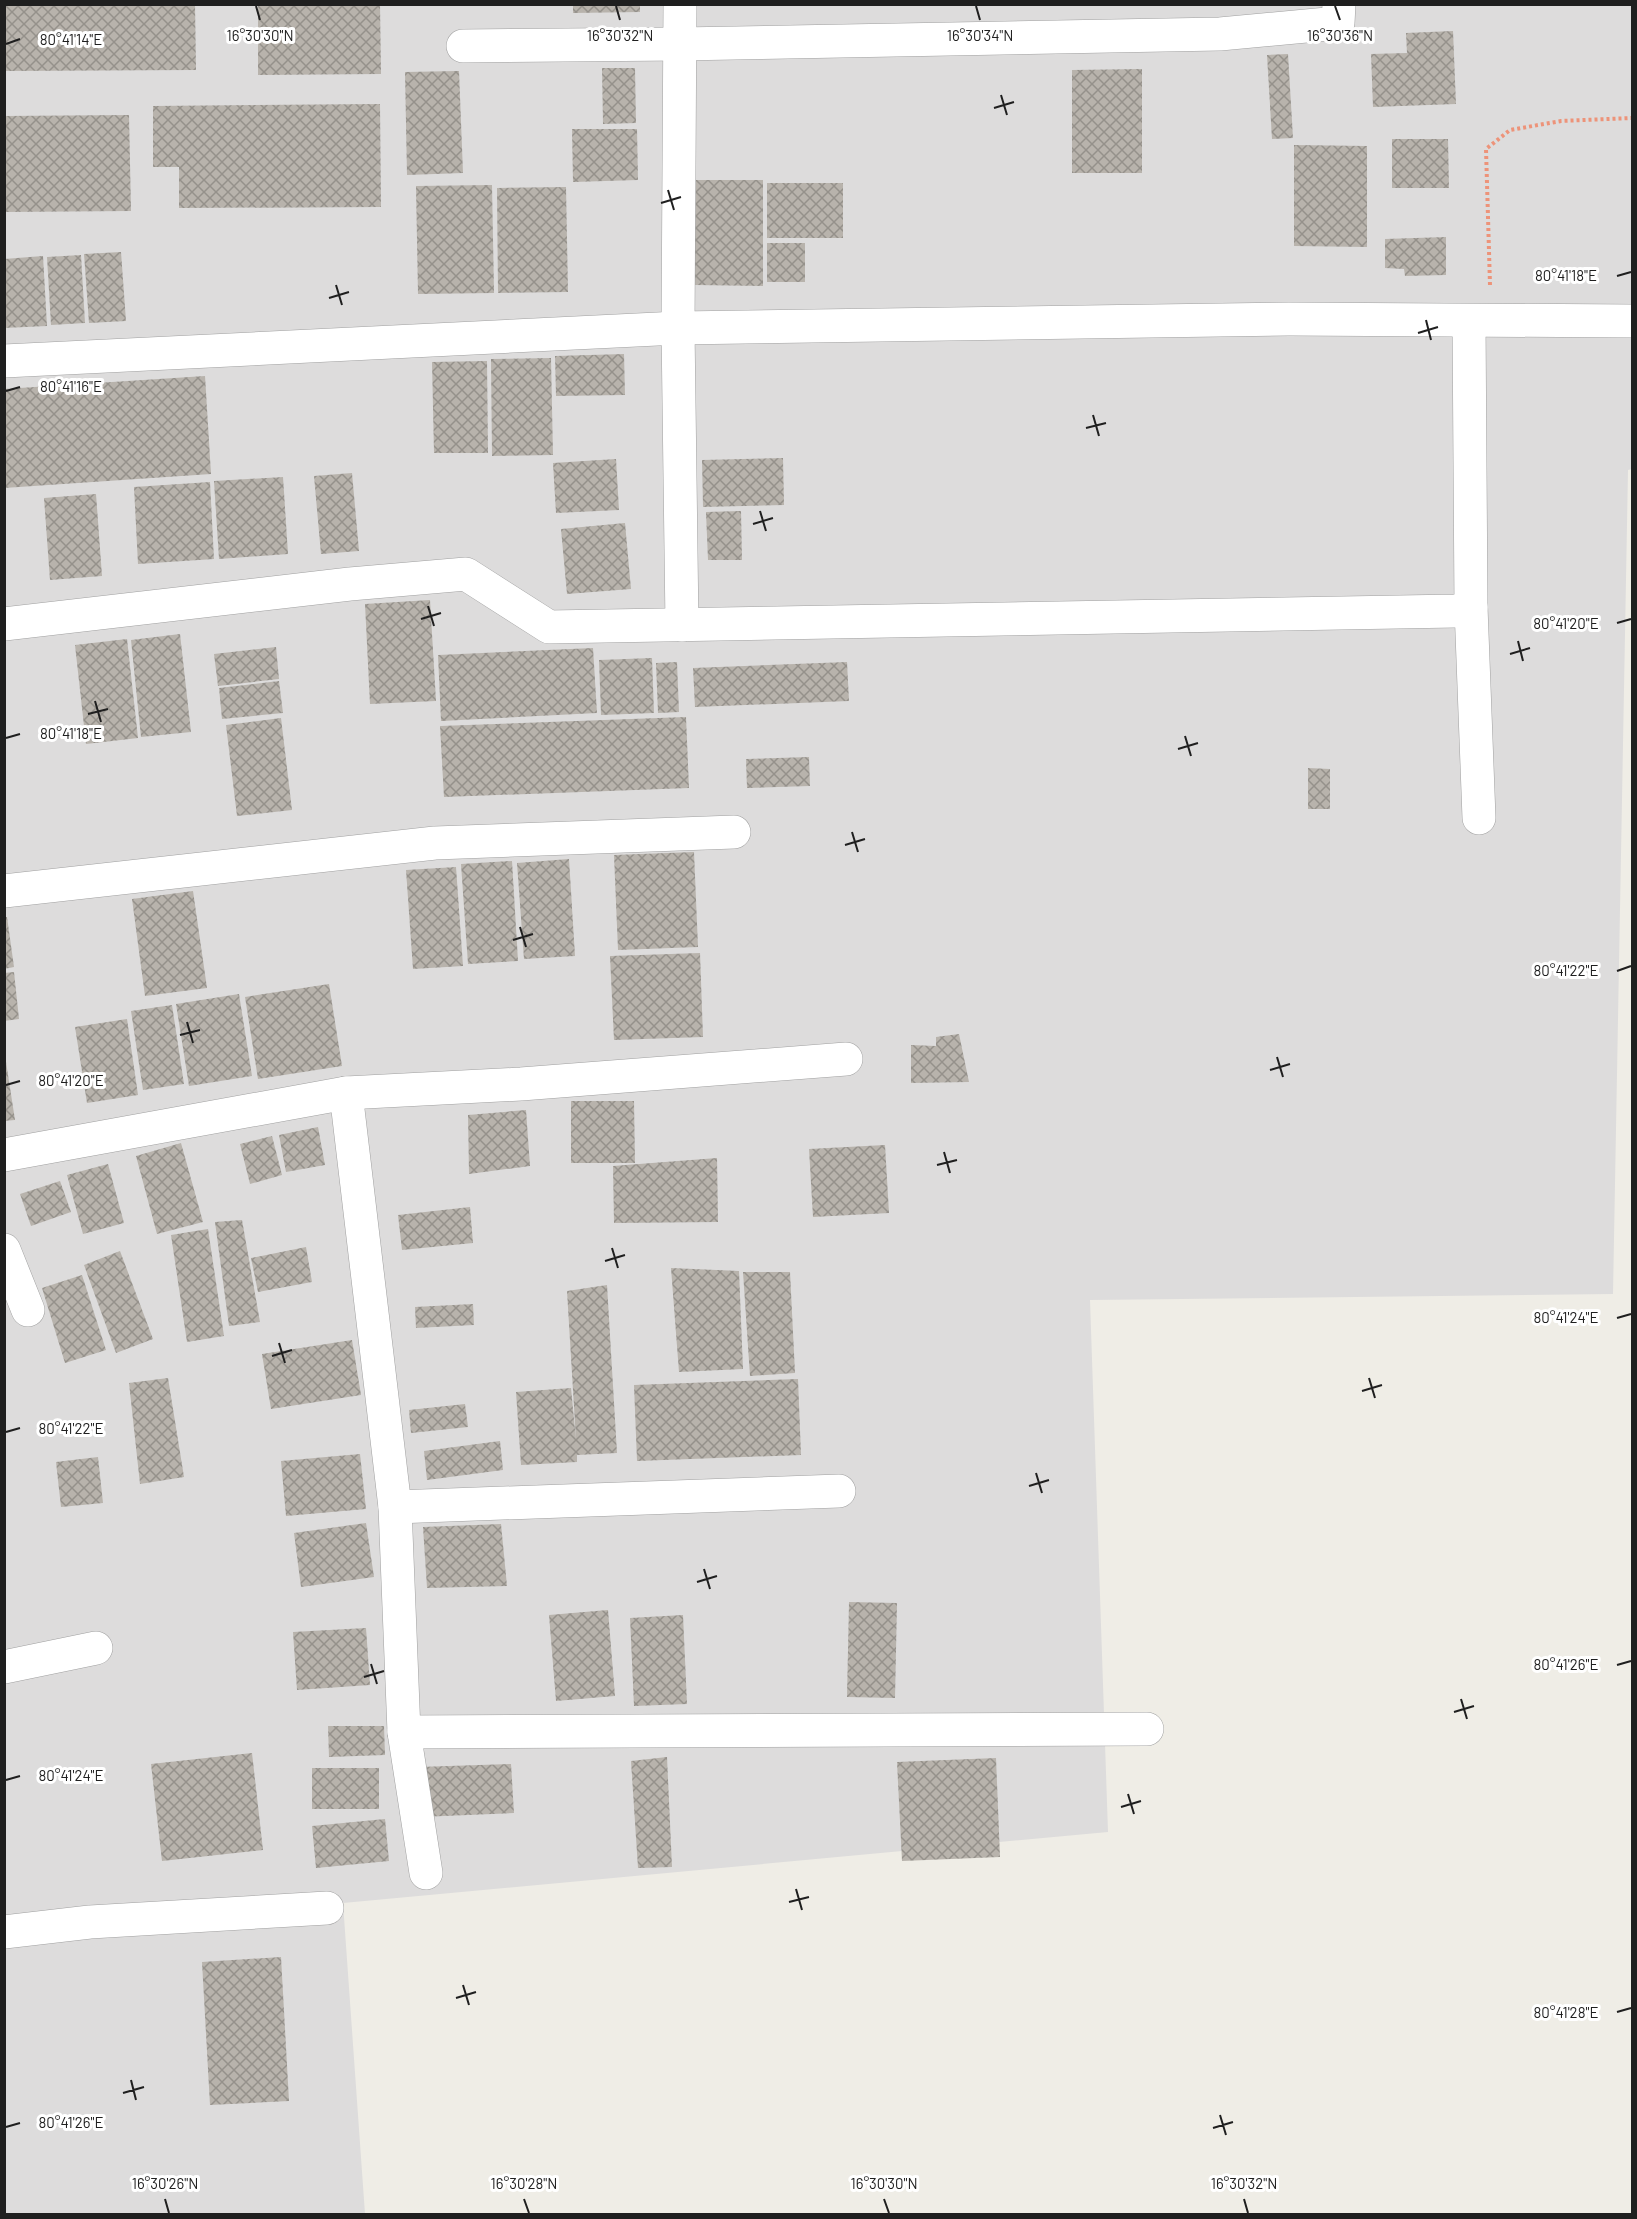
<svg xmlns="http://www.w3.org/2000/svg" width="1637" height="2219" viewBox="0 0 1637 2219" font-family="Barlow,sans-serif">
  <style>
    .residential { fill: #dddcdc }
    .building { fill: url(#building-cross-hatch) }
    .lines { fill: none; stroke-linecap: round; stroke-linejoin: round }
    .minor-casing { stroke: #a0a0a0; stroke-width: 34 }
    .path { stroke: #ed9379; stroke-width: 4; stroke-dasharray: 3 3; stroke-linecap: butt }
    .minor { stroke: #fff; stroke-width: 33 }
    .ticks { fill: none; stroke: #1f1f1f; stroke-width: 2 }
    .ticks-label { font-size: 15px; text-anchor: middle; fill: #1f1f1f; stroke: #fff; stroke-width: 6; stroke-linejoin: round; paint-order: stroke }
  </style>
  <defs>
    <pattern id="building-cross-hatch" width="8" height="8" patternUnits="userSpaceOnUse" patternTransform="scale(1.5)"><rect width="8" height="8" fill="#b8b3ac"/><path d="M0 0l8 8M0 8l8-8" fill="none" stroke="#95918b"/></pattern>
  </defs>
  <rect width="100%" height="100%" fill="#efede6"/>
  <polygon class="residential" points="5,5 1632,5 1632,469 1628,470 1613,1294 1090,1300 1108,1832 343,1903 365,2214 5,2214"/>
  <g class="building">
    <polygon points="4,4 195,4 196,70 4,71"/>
    <polygon points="258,4 380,4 381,74 258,75"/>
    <polygon points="573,4 640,4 640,12 573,13"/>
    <polygon points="1453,31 1456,104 1373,107 1371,54 1407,53 1406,33"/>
    <polygon points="1288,54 1293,138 1272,139 1267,55"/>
    <polygon points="602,68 635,68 636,123 603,124"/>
    <polygon points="1142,69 1142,173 1072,173 1072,70"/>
    <polygon points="459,71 463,173 407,175 405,72"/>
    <polygon points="380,104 381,207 179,208 179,167 153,167 153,106"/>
    <polygon points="129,115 131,211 4,212 4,116"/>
    <polygon points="572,129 637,129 638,180 573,182"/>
    <polygon points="1392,139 1448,139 1449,188 1392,188"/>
    <polygon points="1294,145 1367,146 1367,247 1294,246"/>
    <polygon points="695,180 763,180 763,286 695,285"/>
    <rect x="767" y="183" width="76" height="55"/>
    <polygon points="492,185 494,293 418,294 416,186"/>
    <polygon points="566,187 568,292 498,293 497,188"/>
    <polygon points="1446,237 1446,275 1405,276 1404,269 1385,268 1385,239"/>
    <rect x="767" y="243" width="38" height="39"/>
    <polygon points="121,252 126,321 89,323 84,254"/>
    <polygon points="81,255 85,323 51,325 47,257"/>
    <polygon points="43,256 47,326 4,328 4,259"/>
    <polygon points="624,354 625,395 556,396 555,356"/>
    <polygon points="551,358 553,455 492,456 491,359"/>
    <polygon points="487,361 488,453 434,453 432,362"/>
    <polygon points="205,376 211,474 4,488 4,389"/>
    <polygon points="783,458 784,505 703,507 702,460"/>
    <polygon points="616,459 619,510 556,513 553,463"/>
    <polygon points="352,473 359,551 321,554 314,476"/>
    <polygon points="283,477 288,554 219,559 214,481"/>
    <polygon points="210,482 214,559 138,564 134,487"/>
    <polygon points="96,494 102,576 50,580 44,498"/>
    <polygon points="741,511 742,560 708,560 706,512"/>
    <polygon points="625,523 631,589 567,594 561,529"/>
    <polygon points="430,600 436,701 370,704 365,604"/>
    <polygon points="180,634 191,732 141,737 131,640"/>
    <polygon points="127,639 138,738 86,744 75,645"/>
    <polygon points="276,647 279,679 218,686 214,654"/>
    <polygon points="593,648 597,713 441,721 438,655"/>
    <polygon points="652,658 654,713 601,715 599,660"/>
    <polygon points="677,662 679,712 658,713 656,663"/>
    <polygon points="847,662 849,701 695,707 693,668"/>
    <polygon points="279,681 283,713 222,719 219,688"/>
    <polygon points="686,717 689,788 444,797 440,726"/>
    <polygon points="281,718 292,810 237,816 226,725"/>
    <polygon points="809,757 810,786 747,788 746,759"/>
    <polygon points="1308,768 1330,769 1330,809 1308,809"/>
    <polygon points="694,852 698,947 618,950 614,855"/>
    <polygon points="569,859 575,956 524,959 517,863"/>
    <polygon points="512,861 518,961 468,964 461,864"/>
    <polygon points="456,867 463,966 413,969 406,870"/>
    <polygon points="193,891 207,988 145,996 132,899"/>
    <polygon points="4,917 7,917 14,967 4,969"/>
    <polygon points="700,953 703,1037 614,1040 610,956"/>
    <polygon points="14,972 19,1019 4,1021 4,973"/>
    <polygon points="329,984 342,1066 258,1079 245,997"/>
    <polygon points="239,994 252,1076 189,1086 176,1004"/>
    <polygon points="172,1005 184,1084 143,1090 131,1011"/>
    <polygon points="127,1019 138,1095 87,1103 75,1027"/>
    <polygon points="959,1034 969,1082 911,1083 911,1045 936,1046 936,1037"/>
    <polygon points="4,1049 15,1120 4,1121"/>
    <polygon points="571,1101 634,1101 635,1163 571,1163"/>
    <polygon points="526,1110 530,1166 469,1174 468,1115"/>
    <polygon points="318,1127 325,1165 286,1172 279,1135"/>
    <polygon points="272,1136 282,1175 250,1184 240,1144"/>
    <polygon points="181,1143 203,1222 157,1234 136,1156"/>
    <polygon points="885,1145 889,1213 813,1217 809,1149"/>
    <polygon points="717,1158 718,1222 614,1223 613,1166"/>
    <polygon points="108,1164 124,1223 83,1234 67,1175"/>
    <polygon points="60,1181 71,1212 31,1226 20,1194"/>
    <polygon points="470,1207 473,1243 402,1250 398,1215"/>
    <polygon points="242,1220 260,1322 229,1326 215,1222"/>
    <polygon points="208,1229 224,1336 187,1342 171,1235"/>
    <polygon points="306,1247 312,1282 258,1292 251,1258"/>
    <polygon points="120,1251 153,1339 116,1353 84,1265"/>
    <polygon points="671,1268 739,1271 743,1369 679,1372"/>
    <polygon points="743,1272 790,1272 795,1373 750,1376"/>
    <polygon points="82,1275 106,1350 65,1363 42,1288"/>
    <polygon points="607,1285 617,1453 577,1455 577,1462 521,1465 516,1392 571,1388 576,1440 567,1291"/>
    <polygon points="473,1304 474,1325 416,1328 415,1307"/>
    <polygon points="352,1340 361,1395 271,1409 262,1354"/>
    <polygon points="168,1378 184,1477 140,1484 129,1383"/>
    <polygon points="798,1379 801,1455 637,1461 634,1385"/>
    <polygon points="465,1404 468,1427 411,1433 409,1410"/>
    <polygon points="500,1441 503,1470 427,1480 424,1451"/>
    <polygon points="360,1454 366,1509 286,1516 281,1461"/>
    <polygon points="98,1457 103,1503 61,1507 56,1462"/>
    <polygon points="366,1523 374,1577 301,1587 294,1533"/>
    <polygon points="501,1524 507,1586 427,1588 423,1527"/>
    <polygon points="849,1602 897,1603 895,1698 847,1697"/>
    <polygon points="608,1610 615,1696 556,1701 549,1615"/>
    <polygon points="683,1615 687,1704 634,1706 630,1618"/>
    <polygon points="366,1628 370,1685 297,1690 293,1632"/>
    <polygon points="328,1726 384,1726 385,1755 329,1757"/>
    <polygon points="252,1753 263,1850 162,1861 151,1764"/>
    <polygon points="667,1757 672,1867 638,1868 631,1761"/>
    <polygon points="996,1758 1000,1857 902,1861 897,1762"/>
    <polygon points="511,1764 514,1813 420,1817 418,1767"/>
    <rect x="312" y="1768" width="67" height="41"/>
    <polygon points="385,1819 389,1861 316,1868 312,1826"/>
    <polygon points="281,1957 289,2101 210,2105 202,1962"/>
  </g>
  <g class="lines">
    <defs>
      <g id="minor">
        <polyline points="680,4 678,328 682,625"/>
        <polyline points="463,46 680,44 1220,34 1338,23 1339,4"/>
        <polyline points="4,361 678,328 1289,319 1632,321"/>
        <polyline points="1471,607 1479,818"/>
        <polyline points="4,624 350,584 466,574 549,627 1456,611 1471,607 1469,321"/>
        <polyline points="4,891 435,843 734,832"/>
        <polyline points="346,1093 521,1084 846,1059"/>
        <polyline points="4,1155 346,1093 395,1507 404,1732 426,1873"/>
        <polyline points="4,1250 28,1310"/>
        <polyline points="395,1507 839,1491"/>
        <polyline points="4,1667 96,1648"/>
        <polyline points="404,1732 1147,1729"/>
        <polyline points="4,1932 90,1922 327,1908"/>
      </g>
    </defs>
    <use href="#minor" class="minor-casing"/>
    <polyline class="path" points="1490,285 1486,149 1510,130 1561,121 1632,118"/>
    <use href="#minor" class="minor"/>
  </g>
  <path class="ticks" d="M 256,6 L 260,20M 616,6 L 620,20M 976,6 L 980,20M 1335,6 L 1340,20M 6,44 L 20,39M 1001,95 L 1007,115M 994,108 L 1014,102M 668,190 L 674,210M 661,203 L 681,197M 1617,276 L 1631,272M 336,285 L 342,305M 329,298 L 349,292M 1426,320 L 1431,340M 1418,333 L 1438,327M 6,391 L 20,387M 1093,415 L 1099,436M 1086,428 L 1106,423M 760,511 L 766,531M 753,524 L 773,518M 428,606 L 434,626M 421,619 L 441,613M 1617,623 L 1631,619M 1518,641 L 1523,661M 1510,654 L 1530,648M 95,701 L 101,722M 88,714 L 108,709M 1185,736 L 1191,756M 6,738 L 20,734M 1178,749 L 1198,743M 852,832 L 858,852M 845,845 L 865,839M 520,927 L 526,947M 513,940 L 533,934M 1617,971 L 1631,966M 187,1022 L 193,1043M 180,1035 L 200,1030M 1277,1057 L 1283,1077M 1270,1070 L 1290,1064M 6,1085 L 20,1081M 944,1152 L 950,1173M 937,1165 L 957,1160M 612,1248 L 618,1268M 605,1261 L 625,1255M 1617,1318 L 1631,1314M 279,1343 L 285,1363M 272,1356 L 292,1350M 1369,1378 L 1375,1398M 1362,1391 L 1382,1385M 6,1432 L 20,1428M 1036,1473 L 1042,1493M 1029,1486 L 1049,1480M 704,1569 L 710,1589M 697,1582 L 717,1576M 371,1664 L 377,1684M 1617,1665 L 1631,1661M 364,1677 L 384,1671M 1461,1699 L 1467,1719M 1454,1712 L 1474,1706M 6,1780 L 20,1776M 1128,1794 L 1134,1814M 1121,1807 L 1141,1801M 796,1889 L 802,1910M 789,1902 L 809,1897M 463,1985 L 469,2005M 456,1998 L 476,1992M 1617,2012 L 1631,2008M 131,2080 L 136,2100M 123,2093 L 144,2087M 1220,2115 L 1226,2135M 6,2127 L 20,2123M 1213,2128 L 1233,2122M 165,2199 L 169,2213M 524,2199 L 529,2213M 884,2199 L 889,2213M 1244,2199 L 1248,2213"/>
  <g class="ticks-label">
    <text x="260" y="41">16°30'30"N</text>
    <text x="620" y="41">16°30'32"N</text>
    <text x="980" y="41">16°30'34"N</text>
    <text x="1340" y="41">16°30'36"N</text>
    <text x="71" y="45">80°41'14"E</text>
    <text x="1566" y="281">80°41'18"E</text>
    <text x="71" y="392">80°41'16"E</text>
    <text x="1566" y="629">80°41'20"E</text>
    <text x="71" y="739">80°41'18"E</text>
    <text x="1566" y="976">80°41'22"E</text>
    <text x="71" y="1086">80°41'20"E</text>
    <text x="1566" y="1323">80°41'24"E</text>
    <text x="71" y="1434">80°41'22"E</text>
    <text x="1566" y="1670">80°41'26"E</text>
    <text x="71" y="1781">80°41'24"E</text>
    <text x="1566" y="2018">80°41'28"E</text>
    <text x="71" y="2128">80°41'26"E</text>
    <text x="165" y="2189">16°30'26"N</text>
    <text x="524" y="2189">16°30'28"N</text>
    <text x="884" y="2189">16°30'30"N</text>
    <text x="1244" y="2189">16°30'32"N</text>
  </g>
  <rect width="1637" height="2219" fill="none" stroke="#1f1f1f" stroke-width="12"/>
</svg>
